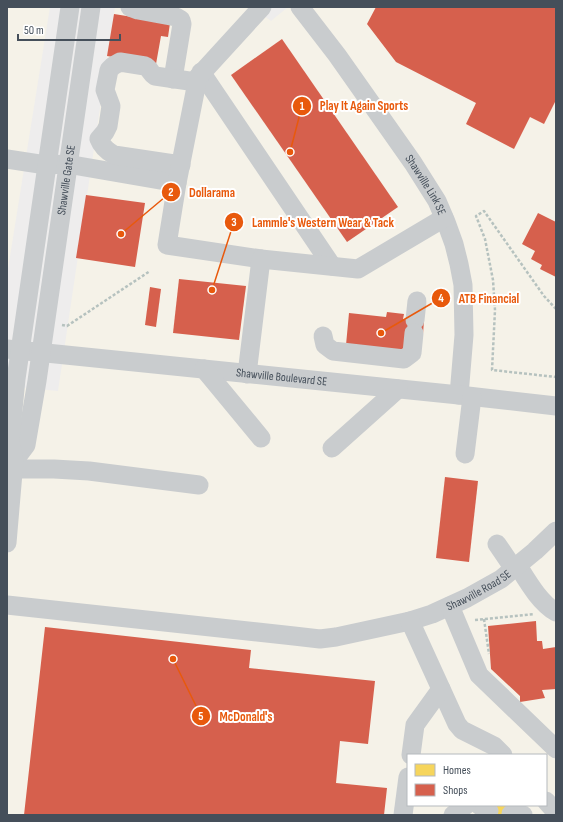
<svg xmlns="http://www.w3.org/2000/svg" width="563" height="822" viewBox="0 0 563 822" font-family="'Sofia Sans Condensed',sans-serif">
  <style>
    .commercial { fill: #f5f2e8; fill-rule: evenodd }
    .homes { fill: #f6d55c }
    .shops { fill: #d6604d }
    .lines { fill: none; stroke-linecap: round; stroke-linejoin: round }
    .path { stroke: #b6c2bf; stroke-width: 2.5; stroke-dasharray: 3 2; stroke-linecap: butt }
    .minor { stroke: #c9ccce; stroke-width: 19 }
    .labels { text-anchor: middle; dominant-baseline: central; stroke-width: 4; stroke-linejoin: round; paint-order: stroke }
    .street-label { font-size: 12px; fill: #454f5a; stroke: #fff }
    .leader { fill: none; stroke: #e8590c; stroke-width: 1.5 }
    .callout-dot { fill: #e8590c; stroke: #fff; stroke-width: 1.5 }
    .mark-label { font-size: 12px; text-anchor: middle; font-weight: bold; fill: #fff }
    .callout-label { font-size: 13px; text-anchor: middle; font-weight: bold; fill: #e8590c; stroke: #fff; stroke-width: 4; stroke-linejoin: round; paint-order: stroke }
  </style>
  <rect width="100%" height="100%" fill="#eeeded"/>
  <g class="commercial">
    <polygon points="7,7 50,7 7,275"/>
    <path d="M 115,7 L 252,7 L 271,21 L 288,7 L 556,7 L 556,815 L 7,815 L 7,386 L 58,391 ZM 408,755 L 546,755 L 546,805 L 408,805 Z"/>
  </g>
  <polygon class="homes" points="490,805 512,805 511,815 488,815"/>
  <g class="shops">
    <polygon points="376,7 556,7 556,100 544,124 530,117 514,149 466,124 476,103 396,62 367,24"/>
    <polygon points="114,14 170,23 168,37 161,36 156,64 107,56"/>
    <polygon points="282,39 398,207 347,242 231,75"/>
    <polygon points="86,195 145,203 135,267 76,258"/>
    <polygon points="538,213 556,222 556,277 540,269 542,265 531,259 535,251 522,244"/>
    <polygon points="179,279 246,286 239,340 173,333"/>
    <polygon points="150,287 161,289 156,327 145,325"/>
    <polygon points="387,312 404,314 403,319 424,321 423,334 408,351 346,345 349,313 386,317"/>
    <polygon points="445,477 478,481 469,562 436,558"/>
    <polygon points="536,621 537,641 542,641 543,649 556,647 556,689 542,690 545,698 520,702 520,696 491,669 488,626"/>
    <polygon points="45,627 251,650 249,668 375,681 368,744 340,741 336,783 387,788 384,815 24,815"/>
  </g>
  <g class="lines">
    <g class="path">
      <polyline points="556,309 544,296 484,211 476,216 485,239 493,280 495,310 492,370 556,377"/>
      <polyline points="62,325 67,326 150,271"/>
      <polyline points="484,619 489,654"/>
      <polyline points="475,620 534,614"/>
    </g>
    <g class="minor">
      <polyline points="130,7 138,10 176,17 181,20 182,24 173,79"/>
      <path id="s1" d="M 300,7 L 337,55 L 368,99 L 413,163 L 437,201 L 446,222 L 454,244 L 459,264 L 463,285 L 464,335 L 459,395"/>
      <polyline points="201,72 332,266"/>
      <polyline points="7,159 46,165 67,164 177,183"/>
      <path d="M 181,165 L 114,155 C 107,151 102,147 99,139 L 105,132 L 108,126 L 111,106 L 105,90 L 109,70 L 113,66 L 120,62 L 145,66 C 150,68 150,73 155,76 L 196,82"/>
      <polyline points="261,259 167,245 177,183 198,77 262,7"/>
      <polyline points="415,320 417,301"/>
      <polyline points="323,336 325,345 333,351 404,359 412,353 414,333"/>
      <path id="s2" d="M 7,349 L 459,395 L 556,406"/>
      <polyline points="204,369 261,438"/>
      <polyline points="247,374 261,259 358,269 444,218"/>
      <polyline points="332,448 398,389"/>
      <polyline points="465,454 472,397"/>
      <path id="s3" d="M 14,461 L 26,445 L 37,381 L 91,7"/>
      <polyline points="13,469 54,469 89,471 199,485"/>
      <polyline points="7,543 14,461 10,440 16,379 70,7"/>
      <polyline points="497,544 514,569"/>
      <path d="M 518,566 C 528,582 540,603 556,612"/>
      <path id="s4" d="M 7,605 L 294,636 L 320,639 L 336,637 L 410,621 L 432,614 L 467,598 L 501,579 L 535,551 L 556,531"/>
      <polyline points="450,606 479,675 556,749"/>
      <polyline points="410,621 457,724 462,730 494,746 503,755"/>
      <polyline points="411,755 415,725 441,689"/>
      <polyline points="546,801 554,810 556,811"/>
      <polyline points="479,805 489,811"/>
      <polyline points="511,814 523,815"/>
      <polyline points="403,815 408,777"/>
      <polyline points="453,815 466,805"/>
    </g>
  </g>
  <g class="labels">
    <g class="street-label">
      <text stroke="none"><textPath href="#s3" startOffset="288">Shawville Gate SE</textPath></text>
      <text stroke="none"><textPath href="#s1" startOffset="218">Shawville Link SE</textPath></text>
      <text stroke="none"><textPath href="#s2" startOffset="276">Shawville Boulevard SE</textPath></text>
      <text stroke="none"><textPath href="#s4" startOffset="482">Shawville Road SE</textPath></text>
    </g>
  </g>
  <path class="leader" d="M290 152L302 106M121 234L171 192M212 290L234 222M381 333L441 298M173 659L201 716"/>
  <g class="callout-dot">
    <circle cx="290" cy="152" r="4"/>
    <circle cx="121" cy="234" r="4"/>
    <circle cx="212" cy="290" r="4"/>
    <circle cx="381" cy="333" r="4"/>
    <circle cx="173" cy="659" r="4"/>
    <circle cx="302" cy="106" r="10"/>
    <circle cx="171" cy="192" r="10"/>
    <circle cx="234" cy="222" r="10"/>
    <circle cx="441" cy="298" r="10"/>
    <circle cx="201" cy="716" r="10"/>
  </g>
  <g class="mark-label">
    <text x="302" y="110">1</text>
    <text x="171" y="196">2</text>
    <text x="234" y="226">3</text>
    <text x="441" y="302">4</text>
    <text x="201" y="720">5</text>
  </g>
  <g class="callout-label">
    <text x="364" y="110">Play It Again Sports</text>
    <text x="212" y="197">Dollarama</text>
    <text x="323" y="227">Lammle's Western Wear &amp; Tack</text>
    <text x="489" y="303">ATB Financial</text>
    <text x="246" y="721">McDonald's</text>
  </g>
  <rect width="563" height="822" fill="none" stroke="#454f5a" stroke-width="16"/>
  <rect x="407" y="754" width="140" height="52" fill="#ffffff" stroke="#b5b9bd"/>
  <rect x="415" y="764" width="20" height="12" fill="#f6d55c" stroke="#b5b9bd"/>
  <text x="443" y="774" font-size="12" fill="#454f5a">Homes</text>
  <rect x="415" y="784" width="20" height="12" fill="#d6604d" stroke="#b5b9bd"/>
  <text x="443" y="794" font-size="12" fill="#454f5a">Shops</text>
  <path d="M18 34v6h102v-6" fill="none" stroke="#454f5a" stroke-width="2"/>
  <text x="24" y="34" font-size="12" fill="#454f5a" stroke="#ffffff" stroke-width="3" paint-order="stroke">50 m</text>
</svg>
